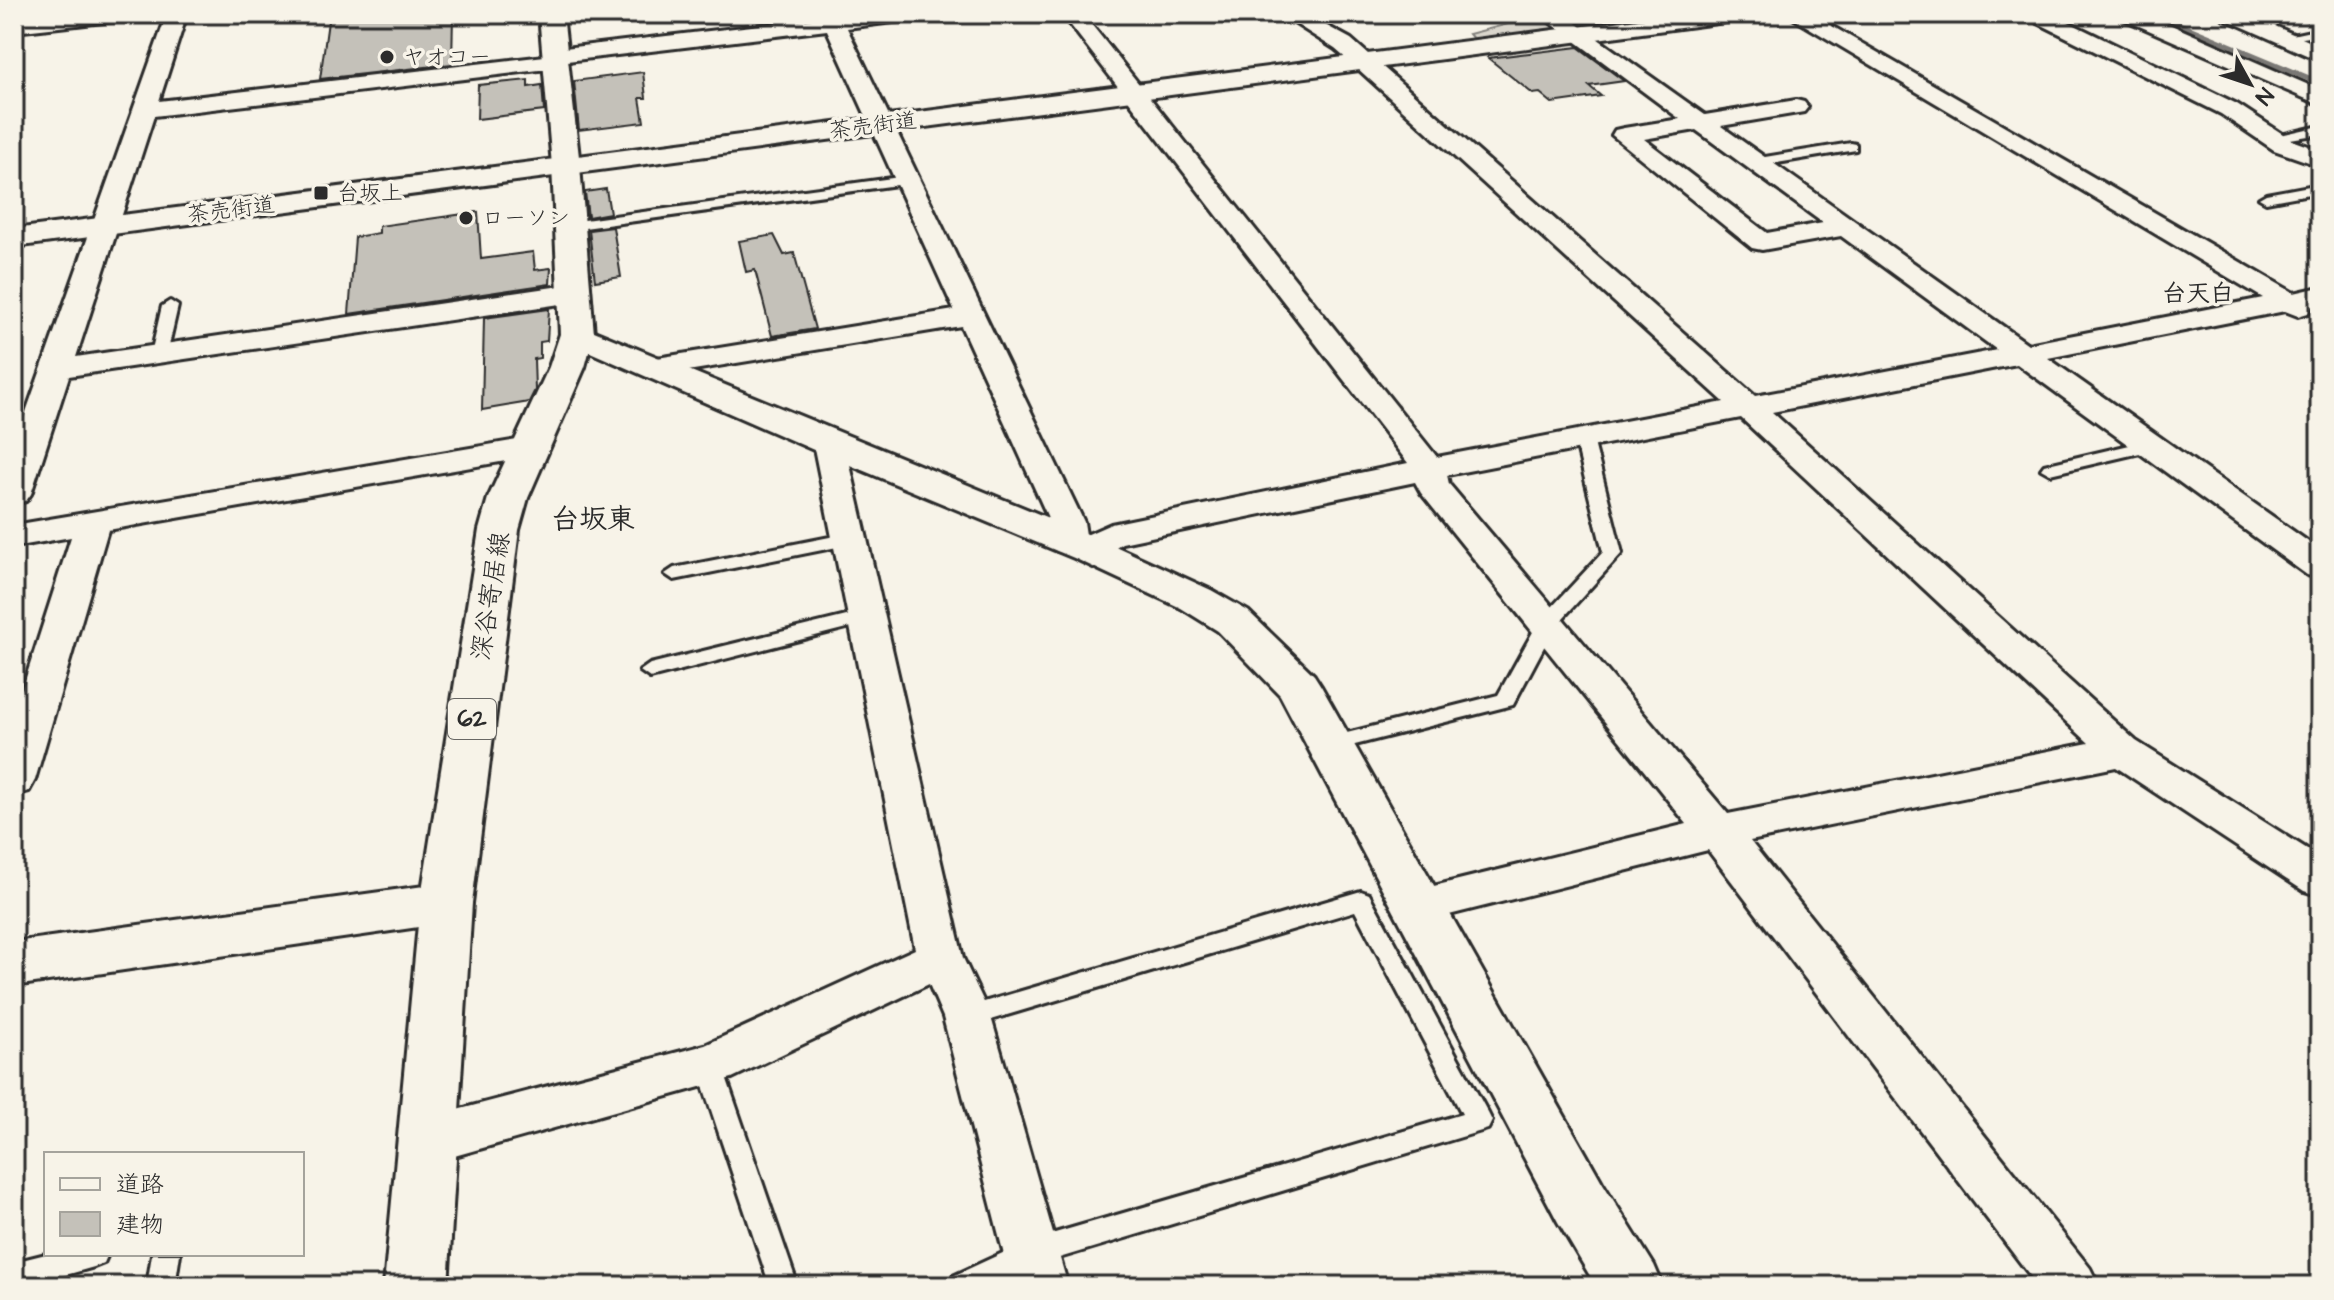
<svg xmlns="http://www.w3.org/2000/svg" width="2334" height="1300" viewBox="0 0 2334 1300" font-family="'Architects Daughter','Klee One',sans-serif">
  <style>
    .green { fill: #dad6cc; stroke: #82807c; stroke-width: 2 }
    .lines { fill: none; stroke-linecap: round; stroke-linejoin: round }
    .stream { stroke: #7a7874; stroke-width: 6 }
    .building { fill: #c4c1b9; stroke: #2b2b2b; stroke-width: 2 }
    .lane-casing { stroke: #2b2b2b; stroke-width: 6 }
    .street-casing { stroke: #2b2b2b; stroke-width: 6 }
    .secondary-casing { stroke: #2b2b2b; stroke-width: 6 }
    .primary-casing { stroke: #2b2b2b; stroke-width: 6 }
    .lane { fill: #f7f3e8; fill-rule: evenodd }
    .street { fill: #f7f3e8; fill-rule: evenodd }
    .secondary { fill: #f7f3e8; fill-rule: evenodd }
    .primary { fill: #f7f3e8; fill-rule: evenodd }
    .poi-dot { fill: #2b2b2b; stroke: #f7f3e8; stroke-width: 3 }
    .labels { text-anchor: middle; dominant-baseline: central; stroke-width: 7; stroke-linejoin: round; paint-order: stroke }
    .far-poi-label { font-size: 22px; fill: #2b2b2b; stroke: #f7f3e8; text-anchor: start }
    .far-street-label { font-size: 22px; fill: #2b2b2b; stroke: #f7f3e8 }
    .far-neighbourhood-label { font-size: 24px; font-weight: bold; fill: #2b2b2b; stroke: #f7f3e8 }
    .shield { fill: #f7f3e8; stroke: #686764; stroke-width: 2 }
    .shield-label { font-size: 24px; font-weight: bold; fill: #2b2b2b }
    .street-label { font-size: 26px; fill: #2b2b2b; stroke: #f7f3e8 }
    .neighbourhood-label { font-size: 28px; font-weight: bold; fill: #2b2b2b; stroke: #f7f3e8 }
  </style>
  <rect width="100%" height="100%" fill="#f7f3e8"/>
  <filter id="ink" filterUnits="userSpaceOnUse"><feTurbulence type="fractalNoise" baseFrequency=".0125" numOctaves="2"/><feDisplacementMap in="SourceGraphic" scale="16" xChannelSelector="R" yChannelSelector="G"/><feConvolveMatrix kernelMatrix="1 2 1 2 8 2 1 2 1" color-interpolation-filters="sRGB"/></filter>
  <g filter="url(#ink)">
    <polygon class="green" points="1507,14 1541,14 1559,26 1557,30 1474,40 1469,34 1520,21"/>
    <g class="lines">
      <polyline class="stream" points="2154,14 2320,83"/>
    </g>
    <g class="building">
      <polygon points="329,14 453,14 452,64 320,79"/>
      <polygon points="1578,47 1624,81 1589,86 1601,96 1552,103 1540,93 1533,94 1488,58"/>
      <polygon points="643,72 646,98 640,98 644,122 579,130 574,81"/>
      <polygon points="528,80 528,87 542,85 544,111 477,119 478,85"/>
      <polygon points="606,189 610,213 588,217 585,192"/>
      <polygon points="478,212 481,259 533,252 535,270 551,268 550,284 349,314 355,237 379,233 379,226"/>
      <polygon points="613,227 621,277 595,281 589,230"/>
      <polygon points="774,235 784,255 794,253 815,329 772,336 755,270 746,272 739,241"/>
      <polygon points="549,309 547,341 540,342 540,358 534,359 535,390 529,402 482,410 484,318"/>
    </g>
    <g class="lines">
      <defs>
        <g id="lane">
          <polygon points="2320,29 2320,35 2284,41 2278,38"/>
          <polygon points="2320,126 2320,134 2273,142 2267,138"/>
          <polygon points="1851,143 1856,144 1856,150 1759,166 1752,162 1759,158"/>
          <polygon points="907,176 912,177 912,183 570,230 563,226 570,222"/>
          <polygon points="2320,184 2320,192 2266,202 2259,198 2266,194"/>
          <polygon points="170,301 178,306 167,354 159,359 151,354 162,306"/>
          <polygon points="1584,434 1593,439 1622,553 1554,628 1513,705 1331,751 1323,749 1320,744 1323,739 1498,695 1539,621 1603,552 1575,439"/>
          <polygon points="2151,440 2157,441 2160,445 2157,449 2050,474 2041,469 2044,465"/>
          <polygon points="850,533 857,535 859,539 857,543 674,580 665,574 674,568"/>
          <polygon points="867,611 877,617 874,621 650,678 640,671 650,664"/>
          <polygon points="1361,891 1369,894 1488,1113 1492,1121 1488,1129 1036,1265 993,1286 949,1286 953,1276 1031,1240 1462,1114 1355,911 967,1027 958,1024 954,1017 958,1010 967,1007"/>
          <polygon points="709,1054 718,1057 722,1065 798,1286 770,1286 696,1065 700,1057"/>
          <polygon points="46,1254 108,1254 104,1263 94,1267 27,1286 14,1286 14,1262"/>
          <polygon points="152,1254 180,1254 175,1286 147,1286"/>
        </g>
        <g id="street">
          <path d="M 167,14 L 187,14 L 159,101 L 545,56 L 556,49 L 821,18 L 820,14 L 918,14 L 908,20 L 847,28 L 1084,522 L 1086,535 L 1111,524 L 1408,463 L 1062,14 L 1083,14 L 1437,457 L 1724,402 L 1356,67 L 1335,49 L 1280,14 L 1305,14 L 1351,39 L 1755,396 L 1997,350 L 1841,236 L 1762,250 L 1752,248 L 1612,135 L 1615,130 L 1624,128 L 1680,119 L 1539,14 L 1563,14 L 1705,115 L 1796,100 L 1804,102 L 1808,107 L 1804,112 L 1721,126 L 2028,344 L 2263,298 L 1786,14 L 1811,14 L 2294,293 L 2320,287 L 2320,305 L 2312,306 L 2308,313 L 2298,316 L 2285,311 L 2048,358 L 2320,550 L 2320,578 L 2307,575 L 2017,364 L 1772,412 L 2136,741 L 2320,857 L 2320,896 L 2304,891 L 2116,767 L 1750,841 L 2090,1268 L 2099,1286 L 2038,1286 L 1708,850 L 1417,923 L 1401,918 L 1395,906 L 1401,894 L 1687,824 L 1421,493 L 1415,482 L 1122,543 C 1106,553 1095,562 1076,557 L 1073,553 L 1057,551 L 1051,543 L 1050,522 L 961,326 L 657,376 L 646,373 L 642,367 L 646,361 L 657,358 L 954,310 L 827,30 L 567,61 L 556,68 L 154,116 L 76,357 L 574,284 L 584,287 L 588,293 L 584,299 L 574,302 L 69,376 L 31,494 L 26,501 L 14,504 L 14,446 ZM 1696,130 L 1823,223 L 1767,233 L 1644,139 ZM 1741,418 L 2089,743 L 1728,814 L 1449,484 L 1447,475 Z"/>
          <polygon points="2025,14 2052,14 2237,104 2292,140 2320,150 2320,166 2274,150 2221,114 2028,18"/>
          <polygon points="2118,14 2146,14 2320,90 2320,105 2121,18"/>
          <polygon points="2220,14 2248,14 2320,46 2320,61 2223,18"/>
          <polygon points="2301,14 2320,14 2320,24 2304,18"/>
          <polygon points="829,433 840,436 845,443 963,958 991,1017 1068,1286 1012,1286 943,1017 929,984 732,1078 426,1164 408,1157 400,1141 408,1125 426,1118 705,1045 915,949 813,443 818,436"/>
          <polygon points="529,438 541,441 545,448 541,455 108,530 35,780 29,791 14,795 14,715 71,537 14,547 14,525"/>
        </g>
        <g id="secondary">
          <polygon points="47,14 125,14 122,19 113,21 14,32 14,18"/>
          <polygon points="1677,14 1745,14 1742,19 1733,21 14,247 14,229"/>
          <polygon points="577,324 1102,540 1211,590 1248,611 1314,675 1321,686 1602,1182 1654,1265 1663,1286 1596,1286 1558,1222 1280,695 1218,631 1181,608 1074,558 816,451 565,341 560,334 565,327"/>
          <polygon points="446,883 464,889 472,903 464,917 446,923 14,986 14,942"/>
        </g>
        <polygon id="primary" points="539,14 563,14 580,166 594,334 585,367 528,498 519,530 472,903 448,1286 384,1286 420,903 479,530 488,498 549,367 560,334 552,166"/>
      </defs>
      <use href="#lane" class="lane-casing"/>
      <use href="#street" class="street-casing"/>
      <use href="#secondary" class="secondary-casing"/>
      <use href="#primary" class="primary-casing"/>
      <use href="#lane" class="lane"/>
      <use href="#street" class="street"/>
      <use href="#secondary" class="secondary"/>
      <use href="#primary" class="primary"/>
    </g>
  </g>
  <g class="poi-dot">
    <circle cx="387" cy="57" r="8"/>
    <rect x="313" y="185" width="16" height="16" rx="4"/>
    <circle cx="466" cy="218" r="8"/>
  </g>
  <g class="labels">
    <g class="far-poi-label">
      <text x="403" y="57">ヤオコー</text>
      <text x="337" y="193">台坂上</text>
      <text x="482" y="218">ローソン</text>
    </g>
    <g class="far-street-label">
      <text transform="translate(873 126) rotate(-7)">茶売街道</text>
      <text transform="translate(231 210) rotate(-7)">茶売街道</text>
    </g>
    <g class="far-neighbourhood-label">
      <text x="2198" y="294">台天白</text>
    </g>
    <rect class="shield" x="448" y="699" width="48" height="40" rx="6"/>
    <g class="shield-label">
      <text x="472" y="719">62</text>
    </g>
    <g class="street-label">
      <text transform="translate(491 596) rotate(-81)">深谷寄居線</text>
    </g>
    <g class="neighbourhood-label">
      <text x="593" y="519">台坂東</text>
    </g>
  </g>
  <rect width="2334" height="1300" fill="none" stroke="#f7f3e8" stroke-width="48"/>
  <rect x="24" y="24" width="2286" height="1252" fill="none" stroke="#2b2b2b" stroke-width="3" filter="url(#ink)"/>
  <rect x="44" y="1152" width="260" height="104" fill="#f7f3e8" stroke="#a5a39c" stroke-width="2"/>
  <rect x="60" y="1178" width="40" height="12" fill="#f7f3e8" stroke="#a5a39c" stroke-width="2"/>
  <text x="116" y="1192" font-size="24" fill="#2b2b2b">道路</text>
  <rect x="60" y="1212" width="40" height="24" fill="#c4c1b9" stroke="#a5a39c" stroke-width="2"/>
  <text x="116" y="1232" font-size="24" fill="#2b2b2b">建物</text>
  <g transform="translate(2250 84) rotate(130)" stroke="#f7f3e8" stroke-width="6" paint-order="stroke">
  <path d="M0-6L14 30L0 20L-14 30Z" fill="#2b2b2b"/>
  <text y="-12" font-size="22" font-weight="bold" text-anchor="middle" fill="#2b2b2b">N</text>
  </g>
</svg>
